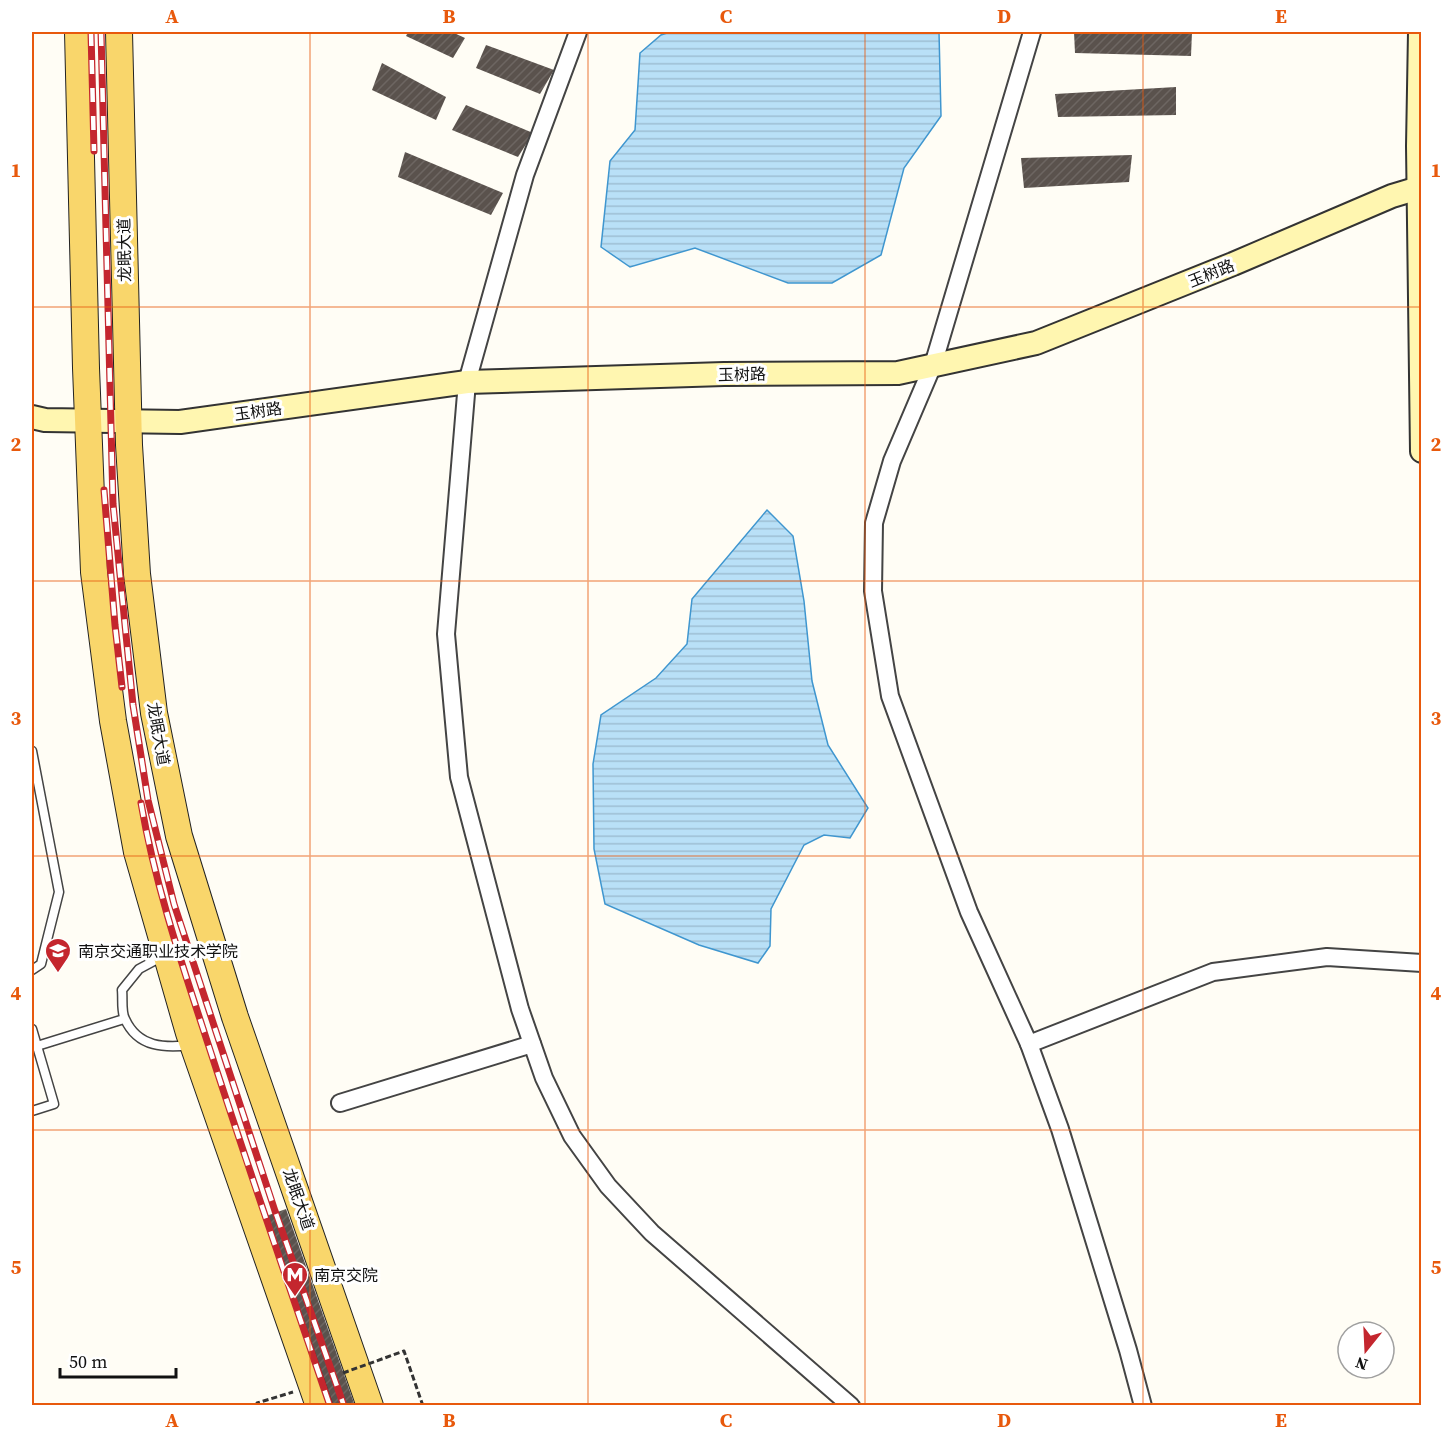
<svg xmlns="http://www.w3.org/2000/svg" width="1453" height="1437" viewBox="0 0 1453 1437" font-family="'Source Serif 4','Noto Sans SC',serif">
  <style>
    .water { fill: url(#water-rules); stroke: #3f96cf; stroke-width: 1.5 }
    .building { fill: url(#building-hatch) }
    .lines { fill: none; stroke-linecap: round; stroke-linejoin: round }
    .lane-casing { stroke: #444; stroke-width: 11 }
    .street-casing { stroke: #444; stroke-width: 20 }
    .secondary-casing { stroke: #333; stroke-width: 26 }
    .primary-casing { stroke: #222; stroke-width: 28 }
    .path { stroke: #333; stroke-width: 3; stroke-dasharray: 6 3; stroke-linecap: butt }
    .lane { stroke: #fff; stroke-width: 8 }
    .street { stroke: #fff; stroke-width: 16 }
    .secondary { stroke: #fff6b0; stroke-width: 22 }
    .primary { stroke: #f9d66b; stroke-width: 26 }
    .rail-casing { stroke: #c4262e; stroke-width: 7 }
    .rail { stroke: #fff; stroke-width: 4.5; stroke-dasharray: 14; stroke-linecap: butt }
    .path-bridge { stroke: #333; stroke-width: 3; stroke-dasharray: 6 3; stroke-linecap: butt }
    .grid { fill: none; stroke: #e8590c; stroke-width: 1.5; stroke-opacity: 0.55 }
    .labels { text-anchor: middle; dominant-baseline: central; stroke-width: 6; stroke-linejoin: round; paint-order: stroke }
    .street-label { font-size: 16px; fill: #111; stroke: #fff }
    .poi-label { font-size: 16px; fill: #111; stroke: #fff; text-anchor: start }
    .neatline { fill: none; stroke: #e8590c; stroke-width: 2 }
    .grid-label { font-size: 20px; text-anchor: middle; font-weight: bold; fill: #e8590c }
  </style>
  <defs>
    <pattern id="water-rules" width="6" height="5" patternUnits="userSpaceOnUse" patternTransform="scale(1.5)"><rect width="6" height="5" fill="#b9e0f7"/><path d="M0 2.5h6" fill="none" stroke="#9ebfd3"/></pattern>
    <pattern id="building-hatch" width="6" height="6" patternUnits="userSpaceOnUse" patternTransform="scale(1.5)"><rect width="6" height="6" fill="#5a524d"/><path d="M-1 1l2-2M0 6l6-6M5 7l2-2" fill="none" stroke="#6d6662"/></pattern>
  </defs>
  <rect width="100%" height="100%" fill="#fffdf5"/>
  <g class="water">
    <polygon points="670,32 939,32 941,116 904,168 881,255 832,283 788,283 695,248 630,267 601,247 610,161 635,130 640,53 661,35"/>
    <polygon points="767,510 793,536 804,601 812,681 828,745 868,808 850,838 824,835 804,845 771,909 770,946 758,963 699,945 605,904 594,849 593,764 601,715 656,678 687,644 692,599"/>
  </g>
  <g class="building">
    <polygon points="408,32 452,32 465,38 453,58 406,36"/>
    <polygon points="1074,32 1192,32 1191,56 1075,53"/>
    <polygon points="486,45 554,70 540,94 476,68"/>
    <polygon points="382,63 446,97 436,120 372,90"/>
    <polygon points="1176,87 1176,115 1058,117 1055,94"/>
    <polygon points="466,105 533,133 518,157 452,130"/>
    <polygon points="405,152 503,193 491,215 398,177"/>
    <polygon points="1132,155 1129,182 1024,188 1021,158"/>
    <polygon points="286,1209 355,1406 310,1406 246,1223"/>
  </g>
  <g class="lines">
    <defs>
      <g id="lane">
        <polyline points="32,751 59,892 41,964 32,970"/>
        <path d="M 165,955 L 139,969 L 122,990 C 123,999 121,1012 125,1019 C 138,1048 165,1048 192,1045"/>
        <polyline points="32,1029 54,1104 32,1111"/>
        <polyline points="37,1046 124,1019"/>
      </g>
      <g id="street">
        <polyline points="578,32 525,175 467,382 446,634 459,777 520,1009 544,1078 572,1136 608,1186 652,1233 851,1406"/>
        <polyline points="1032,32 933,365 892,461 874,523 873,591 890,696 969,912 1029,1044 1060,1129 1128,1350 1143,1406"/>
        <polyline points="1029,1044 1213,972 1327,957 1422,963"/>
        <polyline points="340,1103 532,1044"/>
      </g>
      <g id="secondary">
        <polyline points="1420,32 1418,146 1422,451"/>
        <polyline points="32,417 45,420 180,422 467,382 724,374 898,373 1036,343 1233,264 1392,196 1422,187"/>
      </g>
      <g id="primary">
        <polyline points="78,32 86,368 94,572 113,721 137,852 189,1033 319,1406"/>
        <polyline points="119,32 129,445 137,574 154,713 179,836 235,1017 370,1406"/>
      </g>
    </defs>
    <use href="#lane" class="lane-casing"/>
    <use href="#street" class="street-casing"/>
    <use href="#secondary" class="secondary-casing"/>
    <use href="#primary" class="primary-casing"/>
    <polyline class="path" points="257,1406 257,1403 293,1392"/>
    <use href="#lane" class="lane"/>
    <use href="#street" class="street"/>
    <use href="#secondary" class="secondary"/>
    <use href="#primary" class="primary"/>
    <defs>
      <g id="rail">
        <polyline points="91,32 94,151"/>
        <polyline points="101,32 113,504 133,705 148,800 174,904 275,1211 344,1406"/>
        <polyline points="104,490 115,625 122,687"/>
        <path d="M 141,803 C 156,890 185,973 212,1056 C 250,1173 290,1289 330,1406"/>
      </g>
    </defs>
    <use href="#rail" class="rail-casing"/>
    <use href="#rail" class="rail"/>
    <polyline class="path-bridge" points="343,1373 404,1351 423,1406"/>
  </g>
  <path class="grid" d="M 310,32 L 310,1406M 588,32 L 588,1406M 865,32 L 865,1406M 1143,32 L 1143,1406M 32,307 L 1422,307M 32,581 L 1422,581M 32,856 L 1422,856M 32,1130 L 1422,1130"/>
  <defs>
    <symbol id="university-pin" viewBox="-11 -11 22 30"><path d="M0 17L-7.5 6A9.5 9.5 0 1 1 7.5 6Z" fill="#c4262e" stroke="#fff"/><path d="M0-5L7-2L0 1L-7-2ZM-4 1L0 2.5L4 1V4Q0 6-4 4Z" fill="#fff"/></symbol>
    <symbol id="metro-pin" viewBox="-11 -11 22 30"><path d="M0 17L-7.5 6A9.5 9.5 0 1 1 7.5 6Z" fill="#c4262e" stroke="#fff"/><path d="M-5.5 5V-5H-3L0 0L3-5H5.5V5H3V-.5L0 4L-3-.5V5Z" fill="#fff"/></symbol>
  </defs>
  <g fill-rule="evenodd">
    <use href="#university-pin" x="43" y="936" width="30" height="40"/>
    <use href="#metro-pin" x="280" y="1260" width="30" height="40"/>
  </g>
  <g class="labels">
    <g class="street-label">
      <text transform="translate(124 250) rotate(-91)">龙眠大道</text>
      <text transform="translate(1211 273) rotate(-22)">玉树路</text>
      <text transform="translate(742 374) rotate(-1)">玉树路</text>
      <text transform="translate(258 411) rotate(-8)">玉树路</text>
      <text transform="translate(159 734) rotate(80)">龙眠大道</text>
      <text transform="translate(299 1199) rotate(71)">龙眠大道</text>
    </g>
    <g class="poi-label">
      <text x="78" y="951">南京交通职业技术学院</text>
      <text x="314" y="1275">南京交院</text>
    </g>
  </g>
  <rect width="1453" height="1437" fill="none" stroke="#ffffff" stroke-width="66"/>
  <g transform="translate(1366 1350) rotate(198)"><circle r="28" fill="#ffffff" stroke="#a0a0a0" stroke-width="1.5"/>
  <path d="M0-4.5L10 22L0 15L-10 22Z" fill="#c4262e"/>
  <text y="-9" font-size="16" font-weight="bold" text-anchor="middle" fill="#111111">N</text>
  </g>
  <path d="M60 1368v9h116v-9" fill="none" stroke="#111111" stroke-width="3"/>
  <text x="69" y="1368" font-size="18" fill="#111111" stroke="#ffffff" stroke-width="4.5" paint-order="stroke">50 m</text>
  <rect x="33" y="33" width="1387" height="1371" class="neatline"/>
  <g class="grid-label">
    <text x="172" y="23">A</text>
    <text x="449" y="23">B</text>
    <text x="726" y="23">C</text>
    <text x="1004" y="23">D</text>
    <text x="1281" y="23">E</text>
    <text x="16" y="177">1</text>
    <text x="1436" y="177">1</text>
    <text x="16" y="451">2</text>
    <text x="1436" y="451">2</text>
    <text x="16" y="725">3</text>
    <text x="1436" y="725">3</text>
    <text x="16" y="1000">4</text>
    <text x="1436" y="1000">4</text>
    <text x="16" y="1274">5</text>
    <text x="1436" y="1274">5</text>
    <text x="172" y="1427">A</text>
    <text x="449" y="1427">B</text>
    <text x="726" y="1427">C</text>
    <text x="1004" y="1427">D</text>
    <text x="1281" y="1427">E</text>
  </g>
</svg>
